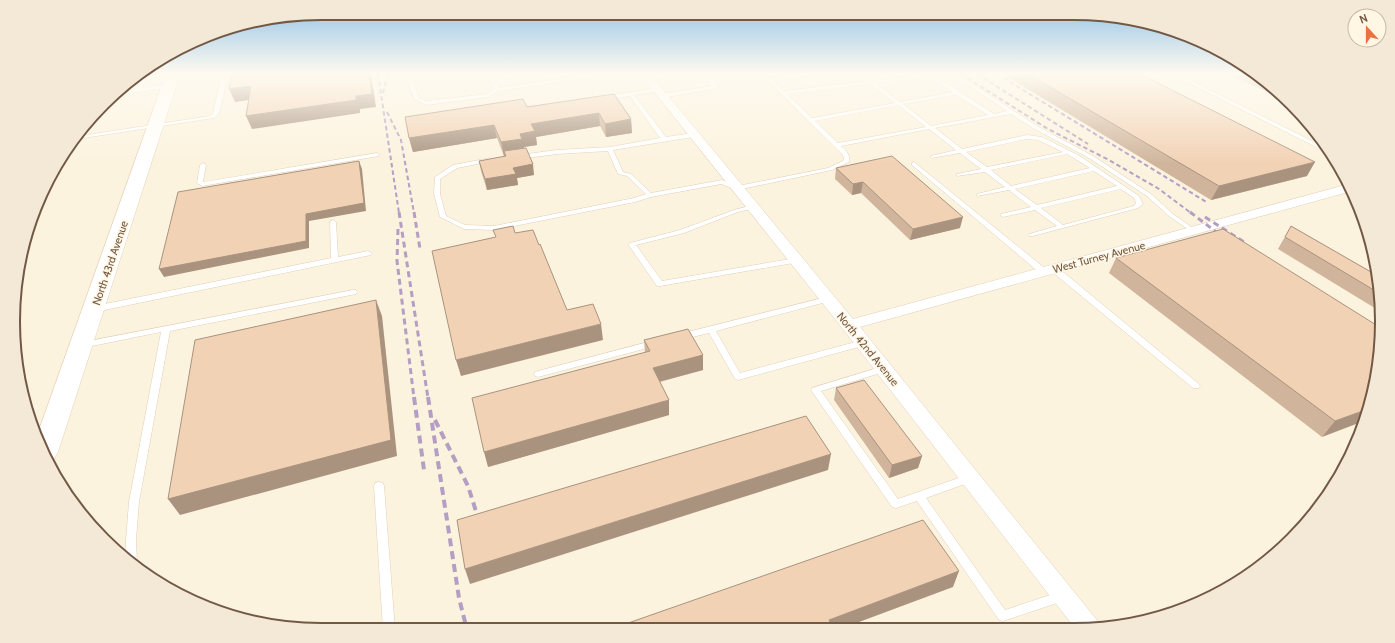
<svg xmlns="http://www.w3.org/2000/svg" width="1395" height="643" viewBox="0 0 1395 643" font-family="Cabin,sans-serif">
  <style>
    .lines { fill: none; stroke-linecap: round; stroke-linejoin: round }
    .lane-casing { stroke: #e0cfba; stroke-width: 1 }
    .street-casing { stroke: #e0cfba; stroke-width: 1 }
    .secondary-casing { stroke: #e5d0b8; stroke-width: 1 }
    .lane { fill: #fff; fill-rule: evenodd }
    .street { fill: #fff; fill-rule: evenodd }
    .secondary { fill: #fff; fill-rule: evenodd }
    .rail-far2 { stroke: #b59ec4; stroke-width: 2; stroke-dasharray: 4.5 3; stroke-linecap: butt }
    .rail-far1 { stroke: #b59ec4; stroke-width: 3; stroke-dasharray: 6 4; stroke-linecap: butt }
    .rail { stroke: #b59ec4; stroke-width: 4; stroke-dasharray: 8 5; stroke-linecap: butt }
    .wall { fill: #d0b59c }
    .shaded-wall { fill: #a9937f }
    .building { fill: #f2d2b5; stroke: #a9937f }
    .labels { text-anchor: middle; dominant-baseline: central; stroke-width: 3; stroke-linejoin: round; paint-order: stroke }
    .street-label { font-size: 11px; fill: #725946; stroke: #fff6e4 }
    .rim { fill: none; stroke: #725946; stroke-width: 2 }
  </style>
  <rect width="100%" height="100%" fill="#fcf3de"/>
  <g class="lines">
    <defs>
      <g id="lane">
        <polygon points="143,74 148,74 142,88 169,84 172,86 169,88 114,95 116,92 136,89"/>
        <polygon points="222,74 228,74 219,114 214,118 77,139 80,136 210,116 213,113"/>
        <polygon points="405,74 410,74 419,98 427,101 487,94 494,89 487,74 491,74 499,88 591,74 603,74 600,76 498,91 488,97 426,105 414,99"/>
        <polygon points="665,74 678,74 675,76 648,80 645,78"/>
        <polygon points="702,74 707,74 718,86 718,88 662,98 659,96 662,94 712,86"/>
        <path d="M 761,74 L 766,74 L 770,78 L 802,74 L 815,74 L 812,76 L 773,81 L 784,91 L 866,81 L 858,74 L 863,74 L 872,81 L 933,74 L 994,114 L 1007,111 L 951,74 L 957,74 L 1037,126 L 1093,156 L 1151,194 L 1173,214 L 1197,231 L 1196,232 L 1192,232 L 1169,216 L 1147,196 L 1089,158 L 1033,128 L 1011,114 L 935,128 L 962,149 L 1027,135 L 1042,137 L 1078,155 L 1139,196 L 1143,204 L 1138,208 L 1033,236 L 1029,236 L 1028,235 L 1029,234 L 1057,226 L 1035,210 L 1003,217 L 1001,216 L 1001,214 L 1031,207 L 1009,190 L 977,196 L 977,194 L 1005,187 L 985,172 L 957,176 L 957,174 L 981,169 L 960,153 L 931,158 L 931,156 L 956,150 L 929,129 L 841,146 C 846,151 851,155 849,162 L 832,170 L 737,190 L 721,184 L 651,197 L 635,202 L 494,230 L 464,229 L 440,217 L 434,194 L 435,177 L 453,165 L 490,158 L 492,159 L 492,161 L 457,168 L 440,179 L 440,194 L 446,216 L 465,225 L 494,226 L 634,198 L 646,194 L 627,176 L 618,174 L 608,151 L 557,154 L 519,159 L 516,157 L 519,155 L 557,150 L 610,147 L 660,138 L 630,96 L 606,100 L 603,98 L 606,96 L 657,88 L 660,90 L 659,91 L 634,95 L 666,137 L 693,133 L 696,135 L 693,137 L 613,150 L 623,172 L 631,174 L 651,193 L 722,180 L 738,186 L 828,168 L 843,161 L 844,158 L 842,154 ZM 930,77 L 952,92 L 900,102 L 875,83 ZM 870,84 L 895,103 L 812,118 L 787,94 ZM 956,95 L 988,115 L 931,126 L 903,104 ZM 898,105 L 926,127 L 838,143 L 815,121 ZM 1027,139 L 1038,140 L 1063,152 L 987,167 L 966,152 ZM 1067,154 L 1090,168 L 1011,186 L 991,170 ZM 1094,171 L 1117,186 L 1037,205 L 1015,189 ZM 1121,189 L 1134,198 L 1136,203 L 1134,206 L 1063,225 L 1041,208 Z"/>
        <polygon points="1171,74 1178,74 1326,148 1333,155 1339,167 1336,166 1322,150"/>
        <polygon points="377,153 379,154 379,156 202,186 197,183 200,165 203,163 206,165 203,182"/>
        <polygon points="914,162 1047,270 1048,272 1047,274 1041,274 912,165 912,163"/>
        <polygon points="753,205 755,206 755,208 738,212 684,233 636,245 662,281 796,258 800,260 799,262 660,286 657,286 628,244 630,243 680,230 734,210"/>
        <polygon points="333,220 336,222 338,257 368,251 372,253 371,255 95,312 91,309 95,306 331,258 330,222"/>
        <polygon points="1051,267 1057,267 1199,384 1200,386 1199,388 1193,388 1051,271 1050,269"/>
        <polygon points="353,290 356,290 357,292 356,294 170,331 139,502 136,540 137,562 136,565 126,559 126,540 129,502 161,332 82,348 78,345 79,343"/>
        <polygon points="827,297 831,299 830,301 716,331 740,373 863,340 867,343 866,345 738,380 735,379 709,333 680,340 676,337 680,334"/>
        <polygon points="656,340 660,343 659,345 538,377 535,376 534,374 535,372 538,371"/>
        <polygon points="884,366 887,367 888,369 887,371 821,391 898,499 970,474 973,475 975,478 973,481 926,498 1005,610 1062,591 1066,592 1068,596 1066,600 1003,621 999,620 917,501 896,508 892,507 811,390 812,388"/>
        <polygon points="379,482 383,483 384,486 395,630 383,630 374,486 375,483"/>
      </g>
      <polygon id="street" points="640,74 650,74 853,319 1345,185 1348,185 1352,191 860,327 1096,619 1100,627 1074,627 843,329"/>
      <polygon id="secondary" points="166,74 180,74 58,452 54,459 49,461 38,433"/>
    </defs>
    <use href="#lane" class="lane-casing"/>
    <use href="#street" class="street-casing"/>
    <use href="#secondary" class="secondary-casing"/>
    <use href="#lane" class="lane"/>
    <use href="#street" class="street"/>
    <use href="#secondary" class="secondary"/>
    <g class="rail-far2">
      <polyline points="378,74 399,213"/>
      <polyline points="961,74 1048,129 1109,160 1159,189 1191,213"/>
      <polyline points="977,74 1088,144"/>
      <polyline points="997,74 1208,203"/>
      <polyline points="383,93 388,74"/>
      <polyline points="387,112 401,140 414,213"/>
    </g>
    <g class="rail-far1">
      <polyline points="399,212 428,398"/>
      <polyline points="414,212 420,249"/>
      <polyline points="1190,212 1224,238"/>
      <polyline points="1205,217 1244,242"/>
      <polyline points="398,229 397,261 414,398"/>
    </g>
    <g class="rail">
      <polyline points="414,397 424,470"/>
      <polyline points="428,397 459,598 467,630"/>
      <polyline points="435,420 468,486 480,524"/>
    </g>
  </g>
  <g class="wall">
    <polygon points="1003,74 1140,74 1307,176 1211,200"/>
    <polygon points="1228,74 1256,74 1291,103"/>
    <polygon points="614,94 631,119 632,133 606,137 600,126 536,137 537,145 524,147 534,175 517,178 518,185 487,190 481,171 479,161 505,156 504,156 497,138 413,152 409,138 527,107"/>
    <polygon points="836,168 960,228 910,240 861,193 852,195 835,179"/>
    <polygon points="1291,226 1378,276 1381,309 1378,310 1278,249"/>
    <polygon points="1116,258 1376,381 1322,437 1109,273"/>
    <polygon points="644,340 703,355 703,370 660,382 669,400 669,415 488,467 645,353"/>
    <polygon points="836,388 922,456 918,468 889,478 834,400"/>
  </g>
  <g class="shaded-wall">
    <polygon points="369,74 371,74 376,107 360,109 360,113 252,129 246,116"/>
    <polygon points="251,86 256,99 235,102 229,89"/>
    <polygon points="599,113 600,126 536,137 537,145 524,147 525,153 504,151 505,156 504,156 501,142 520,134 531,124"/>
    <polygon points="631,119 632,133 606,137 605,124"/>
    <polygon points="494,125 497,138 413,152 409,138"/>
    <polygon points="359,161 362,169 366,211 309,221 309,248 164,277 159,269 306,214"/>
    <polygon points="1315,162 1307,176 1211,200 1219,186"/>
    <polygon points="533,164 534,175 517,178 518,185 487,190 485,179 513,168"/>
    <polygon points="863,182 861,193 852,195 853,184"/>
    <polygon points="963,217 960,228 910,240 913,229"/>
    <polygon points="376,300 382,316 397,456 180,515 168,499"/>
    <polygon points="601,324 603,340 461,376 456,360"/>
    <polygon points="703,355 703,370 654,383 653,368"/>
    <polygon points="669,400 669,415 488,467 484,452"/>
    <polygon points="1368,409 1364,421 1322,437 1335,421"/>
    <polygon points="831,454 828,470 470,584 465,569"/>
    <polygon points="922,456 918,468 889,478 892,465"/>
    <polygon points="959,571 953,587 843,628 827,628 829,620"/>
  </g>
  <g class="building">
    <polygon points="232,74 369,74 372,94 356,96 356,100 246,116 251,86 229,89"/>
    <polygon points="1028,74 1140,74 1315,162 1219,186"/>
    <polygon points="614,94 631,119 605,124 599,113 531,124 535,131 520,134 522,139 501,142 494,125 409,138 405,117 523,99 527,107"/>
    <polygon points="526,148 533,164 513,168 516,174 485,179 479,161 506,156 504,151"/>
    <polygon points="892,156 963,217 913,229 863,182 853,184 836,168"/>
    <polygon points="359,161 364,203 306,214 306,241 159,269 178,192"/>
    <polygon points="513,226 515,233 533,230 539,245 540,244 567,310 593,304 601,324 456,360 432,251 496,237 493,230"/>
    <polygon points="1291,226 1378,276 1379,293 1285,237"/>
    <polygon points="1223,229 1381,328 1376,381 1368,409 1335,421 1116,258"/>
    <polygon points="376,300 391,440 168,499 195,340"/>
    <polygon points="688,329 703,355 653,368 669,400 484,452 472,398 650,351 644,340"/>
    <polygon points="864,380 922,456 892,465 836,388"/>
    <polygon points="806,416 831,454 465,569 457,520"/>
    <polygon points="923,520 959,571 829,620 833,628 611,629"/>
  </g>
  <linearGradient id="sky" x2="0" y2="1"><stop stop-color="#93c3e7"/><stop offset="0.45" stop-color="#fefaf0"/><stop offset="1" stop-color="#fefaf0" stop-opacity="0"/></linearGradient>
  <rect width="1395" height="164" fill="url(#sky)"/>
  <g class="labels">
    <g class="street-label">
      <text transform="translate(1099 257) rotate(-15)">West Turney Avenue</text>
      <text transform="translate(110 263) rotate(-71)">North 43rd Avenue</text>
      <text transform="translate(868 349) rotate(51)">North 42nd Avenue</text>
    </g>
  </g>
  <path d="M0 0H1395V643H0ZM321 20H1074A301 301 0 0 1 1375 321V322A301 301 0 0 1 1074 623H321A301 301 0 0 1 20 322V321A301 301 0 0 1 321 20Z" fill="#f4e9d7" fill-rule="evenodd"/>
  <path class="rim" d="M321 20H1074A301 301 0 0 1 1375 321V322A301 301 0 0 1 1074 623H321A301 301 0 0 1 20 322V321A301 301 0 0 1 321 20Z"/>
  <g transform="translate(1367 28) rotate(339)"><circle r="19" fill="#fff6e4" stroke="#c7b7a5"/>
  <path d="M0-3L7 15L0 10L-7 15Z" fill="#e97240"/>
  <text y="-6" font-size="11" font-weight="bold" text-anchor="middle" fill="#725946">N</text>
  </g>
</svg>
